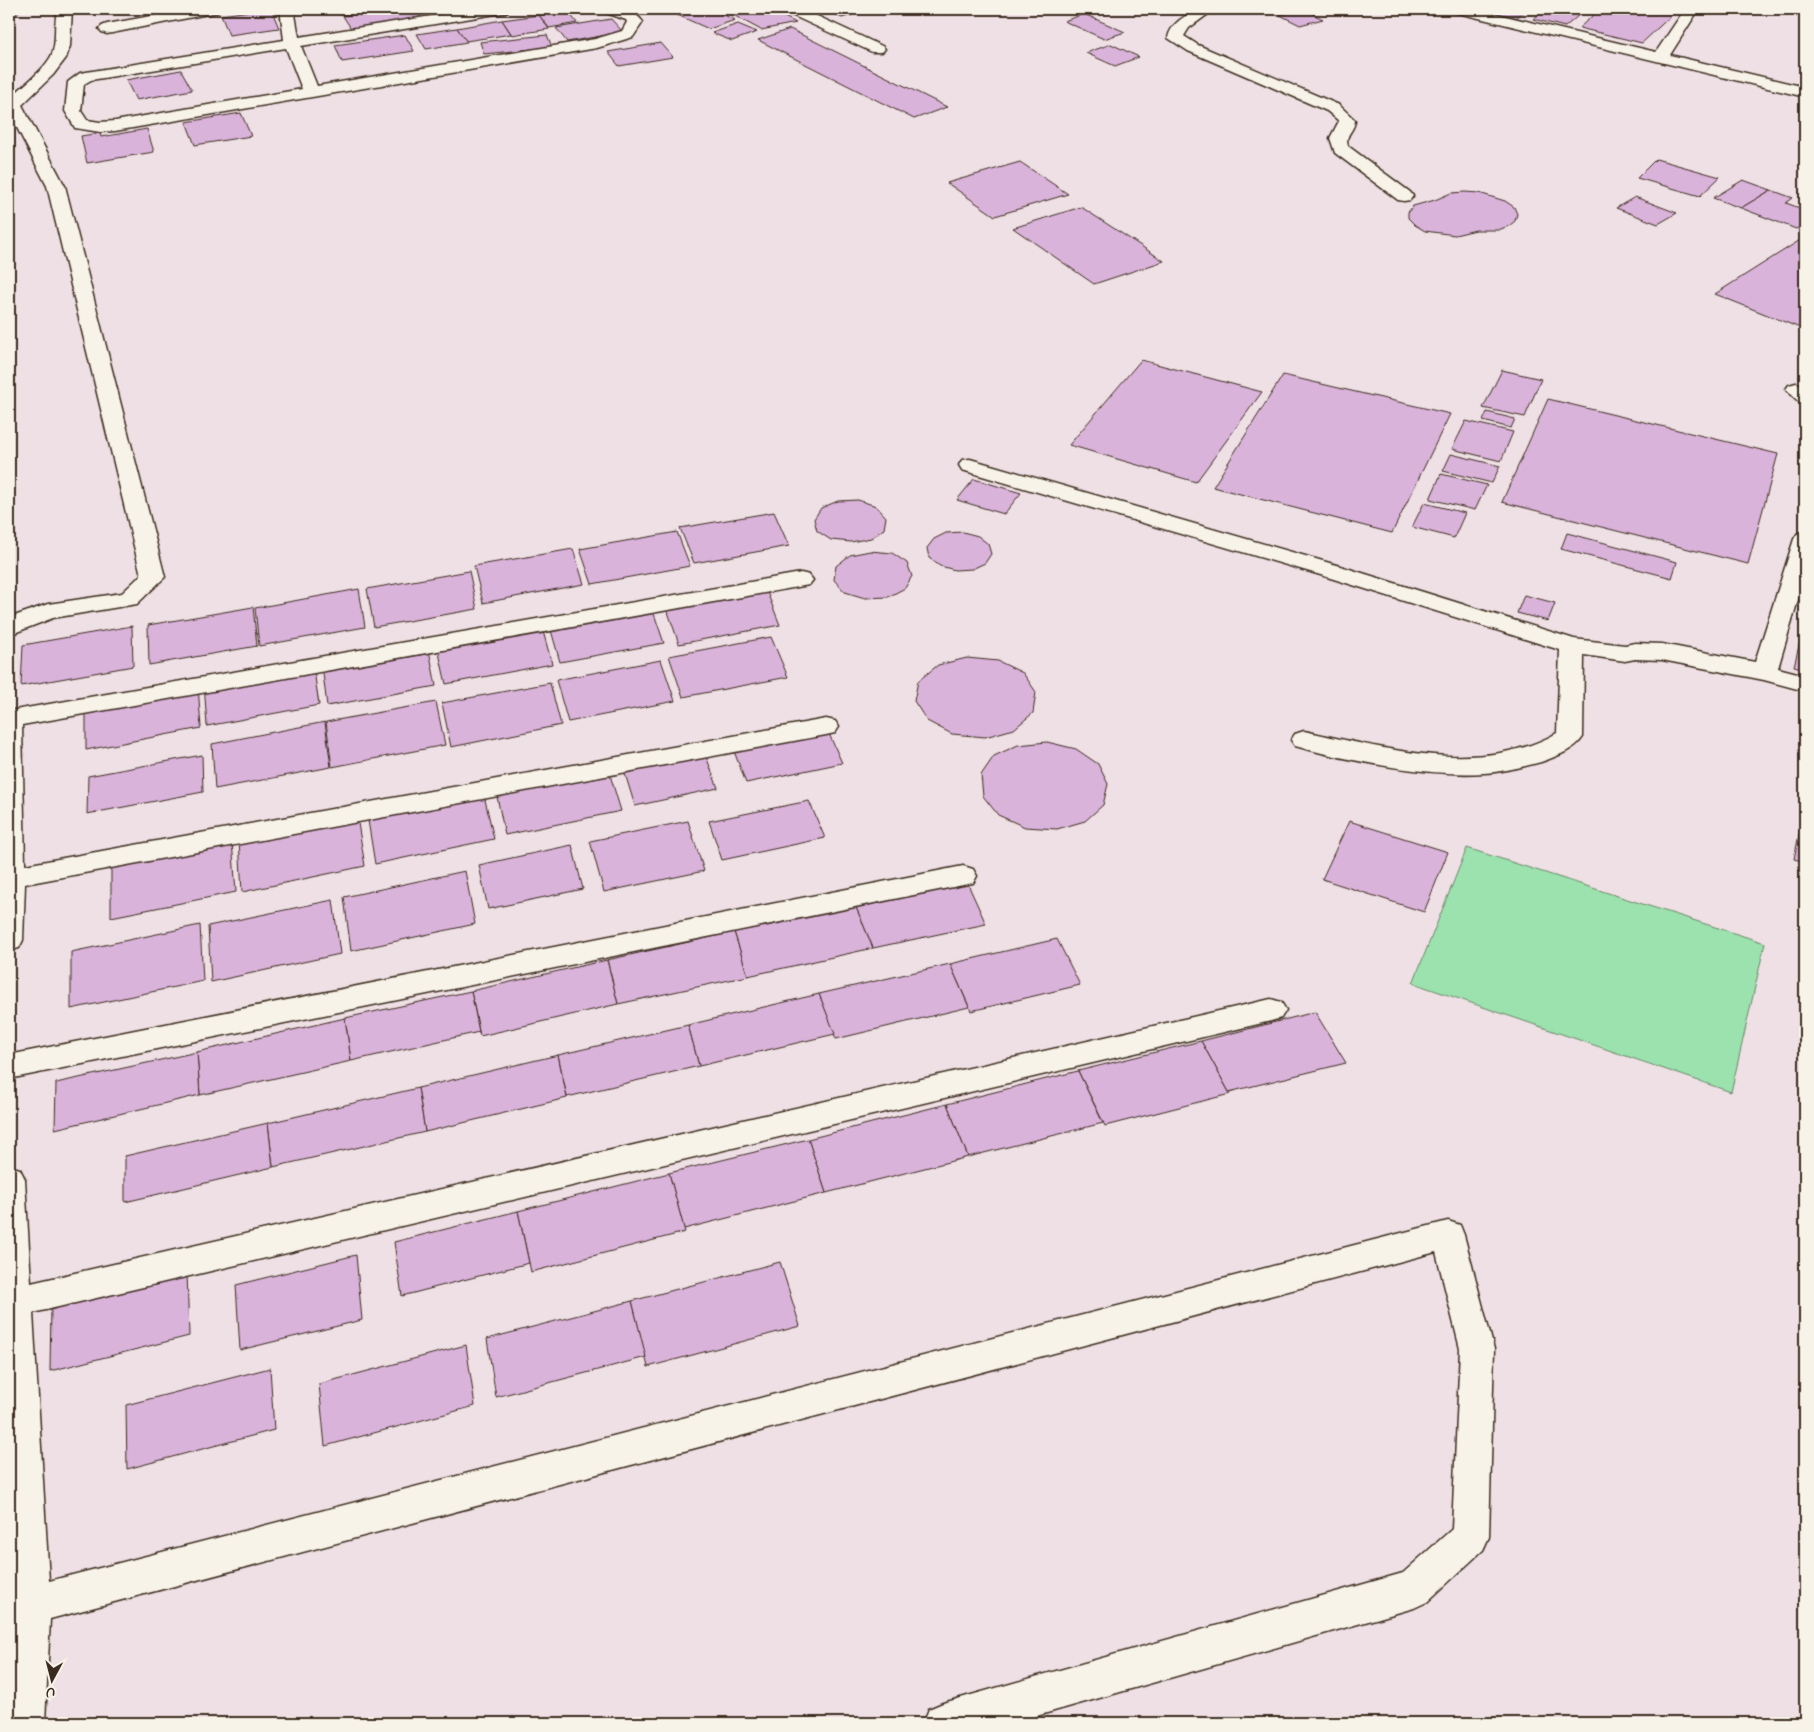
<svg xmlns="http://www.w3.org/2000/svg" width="1814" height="1732" viewBox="0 0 1814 1732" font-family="Mynerve,sans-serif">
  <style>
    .green { fill: #9be2af; stroke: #6b8666 }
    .building { fill: #dab3db; stroke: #3b2a1e }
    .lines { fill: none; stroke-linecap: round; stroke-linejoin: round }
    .service-casing { stroke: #3b2a1e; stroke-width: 3 }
    .minor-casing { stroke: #3b2a1e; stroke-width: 3 }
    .service { fill: #f7f3e8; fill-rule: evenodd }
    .minor { fill: #f7f3e8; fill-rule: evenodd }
  </style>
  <rect width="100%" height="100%" fill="#eee0e4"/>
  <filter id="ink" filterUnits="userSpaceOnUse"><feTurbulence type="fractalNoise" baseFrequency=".02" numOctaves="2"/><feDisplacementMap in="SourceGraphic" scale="10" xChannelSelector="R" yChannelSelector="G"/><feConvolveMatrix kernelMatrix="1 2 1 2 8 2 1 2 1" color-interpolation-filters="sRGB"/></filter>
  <g filter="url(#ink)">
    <polygon class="green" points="1467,848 1765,943 1731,1092 1413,983"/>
    <g class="building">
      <polygon points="9,9 22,9 12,17 9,17"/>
      <polygon points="264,9 271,9 279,28 229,35 221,15"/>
      <polygon points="335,9 370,9 340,15"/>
      <polygon points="391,9 415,9 422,19 352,30 343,16"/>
      <polygon points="430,9 475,9 433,15"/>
      <polygon points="669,9 711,9 735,20 709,29 666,10"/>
      <polygon points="722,9 769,9 796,23 761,30"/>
      <polygon points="824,9 871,9 842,18"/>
      <polygon points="1303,9 1323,19 1300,25 1280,15"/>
      <polygon points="1477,9 1527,9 1516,18"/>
      <polygon points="1546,9 1552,9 1579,15 1565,27 1533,19"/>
      <polygon points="1600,9 1678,9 1642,43 1579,28"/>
      <polygon points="567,10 577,23 549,28 539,15"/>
      <polygon points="1084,14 1125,32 1104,39 1064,21"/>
      <polygon points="539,15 549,29 512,35 502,20"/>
      <polygon points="611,19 623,32 567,42 556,28"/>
      <polygon points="502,20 511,34 466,41 457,28"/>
      <polygon points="738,24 757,32 732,41 712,33"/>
      <polygon points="457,28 467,42 426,49 417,34"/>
      <polygon points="790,29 947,107 914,119 758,40"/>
      <polygon points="405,35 414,51 342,62 335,45"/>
      <polygon points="547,35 552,47 484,54 480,42"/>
      <polygon points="661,43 673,57 619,66 608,52"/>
      <polygon points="1111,44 1139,57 1115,66 1086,53"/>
      <polygon points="181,70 192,90 136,100 126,80"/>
      <polygon points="241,113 251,136 195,145 186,122"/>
      <polygon points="147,129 154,152 87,163 81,136 100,133 101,137"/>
      <polygon points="1656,159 1720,177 1700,196 1637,178"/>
      <polygon points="1020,162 1068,194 995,216 947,183"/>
      <polygon points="1743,180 1771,190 1741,208 1713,198"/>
      <polygon points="1771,190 1793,198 1786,203 1805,210 1805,224 1796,229 1741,208"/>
      <polygon points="1465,192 1479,193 1505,201 1514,207 1517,214 1515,221 1509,226 1498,230 1476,230 1455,235 1425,231 1415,225 1408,218 1408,212 1413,206 1435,200 1451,193"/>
      <polygon points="1635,197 1677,213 1658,224 1616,208"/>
      <polygon points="1081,207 1164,261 1094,284 1013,228"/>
      <polygon points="1805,237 1805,330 1715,294"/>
      <polygon points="1141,360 1262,392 1196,482 1069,445"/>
      <polygon points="1502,370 1541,379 1525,417 1483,408"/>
      <polygon points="1283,375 1450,414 1392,533 1213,487"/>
      <polygon points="1548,399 1778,454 1748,564 1502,502"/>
      <polygon points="1487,412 1515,419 1511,428 1483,421"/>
      <polygon points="1466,421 1513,432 1501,461 1452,449"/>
      <polygon points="1451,454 1500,466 1492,483 1443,471"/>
      <polygon points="1441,474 1487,485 1475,510 1430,499"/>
      <polygon points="974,479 1021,493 1004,514 957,500"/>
      <polygon points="858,500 876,506 886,517 884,529 871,538 851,542 831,540 817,531 814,519 821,508 838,501"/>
      <polygon points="1424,503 1465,513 1454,538 1412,527"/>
      <polygon points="774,512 789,546 694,563 680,528"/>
      <polygon points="677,532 690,566 592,584 580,549"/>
      <polygon points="963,532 978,536 988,544 991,554 985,563 972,569 955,570 940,566 929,558 927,548 934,539 946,533"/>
      <polygon points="1567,533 1677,562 1672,578 1561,549"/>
      <polygon points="573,549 584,584 483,603 474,566"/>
      <polygon points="870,551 892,553 907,563 912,576 905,588 888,597 865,598 845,592 834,580 836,566 850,555"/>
      <polygon points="469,571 477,609 374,627 367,589"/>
      <polygon points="765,587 780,625 679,644 666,606"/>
      <polygon points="359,589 365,627 259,646 255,608"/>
      <polygon points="1524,595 1555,603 1548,621 1517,613"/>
      <polygon points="651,605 664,643 560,662 549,623"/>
      <polygon points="253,607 257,646 149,665 148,625"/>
      <polygon points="1805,621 1805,669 1794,666"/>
      <polygon points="541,624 552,664 446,684 437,644"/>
      <polygon points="132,626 133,666 21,686 23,645"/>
      <polygon points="771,637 788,677 683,697 669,656"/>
      <polygon points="428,645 436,686 327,706 322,665"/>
      <polygon points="967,658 998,661 1023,673 1036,692 1033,713 1014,729 985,737 952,734 927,721 914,701 918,681 938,665"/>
      <polygon points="661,660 675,701 568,722 556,680"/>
      <polygon points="313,663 319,705 207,726 204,683"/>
      <polygon points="550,683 561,725 451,747 442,703"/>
      <polygon points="198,685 201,728 86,750 86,706"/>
      <polygon points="436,702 445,745 332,767 326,722"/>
      <polygon points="325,722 331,767 215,789 212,744"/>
      <polygon points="826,727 842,763 746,783 732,746"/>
      <polygon points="1047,742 1076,749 1098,764 1108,784 1103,805 1085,821 1057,829 1025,827 998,815 983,796 981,775 994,756 1018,745"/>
      <polygon points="704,751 718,788 635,806 623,767"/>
      <polygon points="202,755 203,792 87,814 88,776"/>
      <polygon points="607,765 621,811 505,835 495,787"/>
      <polygon points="483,791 494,839 375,864 367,814"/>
      <polygon points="809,801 825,838 722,860 709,821"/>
      <polygon points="1805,805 1805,862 1794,859"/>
      <polygon points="357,817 365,866 242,892 239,840"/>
      <polygon points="688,821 704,871 604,892 590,841"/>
      <polygon points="1349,821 1448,852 1424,912 1322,879"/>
      <polygon points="232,841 236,892 111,917 111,865"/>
      <polygon points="572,845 583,889 488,909 479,865"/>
      <polygon points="465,871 475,924 351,951 344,897"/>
      <polygon points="966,880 986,924 873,948 855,905"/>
      <polygon points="333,900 340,954 211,982 208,926"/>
      <polygon points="855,905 873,948 748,976 734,932"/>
      <polygon points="200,925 203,981 71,1009 71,952"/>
      <polygon points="734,932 748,976 618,1004 607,960"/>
      <polygon points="1057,939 1080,985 971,1011 950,964"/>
      <polygon points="607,960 618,1004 480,1036 471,991"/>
      <polygon points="950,964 969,1007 836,1039 819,994"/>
      <polygon points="471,991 479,1032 351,1061 345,1018"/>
      <polygon points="819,994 835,1034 699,1066 688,1025"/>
      <polygon points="1315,1012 1346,1063 1229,1092 1201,1041"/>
      <polygon points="345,1018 351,1061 200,1095 197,1052"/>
      <polygon points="688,1025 699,1066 567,1097 558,1055"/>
      <polygon points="1201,1041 1230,1094 1105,1126 1078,1071"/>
      <polygon points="197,1052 200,1095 55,1129 56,1083"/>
      <polygon points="558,1055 567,1098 425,1132 418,1088"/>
      <polygon points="1078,1071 1103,1123 968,1157 947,1104"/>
      <polygon points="418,1088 425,1132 273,1167 268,1123"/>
      <polygon points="947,1104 968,1157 826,1193 808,1139"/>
      <polygon points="268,1123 273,1167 125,1202 125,1156"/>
      <polygon points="808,1139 826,1193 684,1229 669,1173"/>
      <polygon points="669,1173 685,1232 531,1272 518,1211"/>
      <polygon points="518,1211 529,1263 402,1296 394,1242"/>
      <polygon points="356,1255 362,1320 240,1350 236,1285"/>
      <polygon points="780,1262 800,1326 648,1367 632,1301"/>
      <polygon points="187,1272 189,1336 50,1371 51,1305"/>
      <polygon points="632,1301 646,1357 496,1397 487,1339"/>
      <polygon points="466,1345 475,1406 325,1446 319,1384"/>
      <polygon points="270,1368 274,1430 127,1469 126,1405"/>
    </g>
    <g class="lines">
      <defs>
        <g id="service">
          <polygon points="190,9 220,9 218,12 213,13 107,34 102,32 99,29 102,26 107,24"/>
          <path d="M 280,9 L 294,9 L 299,37 L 476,9 L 509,9 L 507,12 L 502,13 L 301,46 L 317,86 L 595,39 L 622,31 L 627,22 L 626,20 L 604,12 L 602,9 C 618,9 633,8 643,22 L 633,37 L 597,48 L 115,131 L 100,132 L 75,128 L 65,111 L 68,82 L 80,73 L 284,40 ZM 286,48 L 302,89 L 115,121 L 100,122 L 87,120 L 81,111 L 84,84 L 91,80 Z"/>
          <polygon points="783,9 802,9 882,46 885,49 882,52 872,52 785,12"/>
          <path d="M 1198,9 L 1215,9 L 1189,28 L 1184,36 L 1198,45 L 1339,105 L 1355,120 C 1355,131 1344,134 1348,146 L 1410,192 L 1413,196 L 1410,200 L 1404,201 L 1398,200 L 1335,153 L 1330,138 L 1339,121 L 1327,111 L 1188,51 L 1168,38 C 1171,23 1185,16 1198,9 Z"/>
          <polygon points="1796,383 1805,386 1805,403 1798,401 1786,389 1789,385"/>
          <path d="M 970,459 L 1340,566 L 1574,639 L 1625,645 L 1635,643 L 1662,644 L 1755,662 L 1794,539 L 1797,534 L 1805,532 L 1805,576 L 1778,668 L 1805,675 L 1805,691 L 1764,680 L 1662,660 L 1635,659 L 1625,661 L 1584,655 L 1583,737 C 1575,750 1555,757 1541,762 C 1522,767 1504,772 1484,773 C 1429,777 1349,761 1295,746 L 1291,740 L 1295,734 L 1304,731 C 1385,748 1480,777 1557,733 L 1560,650 L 1324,576 L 962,470 L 959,465 L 962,460 Z"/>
        </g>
        <g id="minor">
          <path d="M 58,9 L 72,9 L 70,46 L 66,58 L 53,75 L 22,105 L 65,186 L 165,577 L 137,604 L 53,618 L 9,635 L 9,618 L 48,604 L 122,593 L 141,575 L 47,186 L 9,112 L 9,99 C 21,87 49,67 53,51 C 57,37 53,23 58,9 Z"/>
          <polygon points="1451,9 1476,9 1656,52 1685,9 1699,9 1670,55 1805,87 1805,97 1458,13 1453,12"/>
          <polygon points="801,573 809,575 813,580 809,585 22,725 25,865 826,719 835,721 839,727 835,733 826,735 25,884 23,940 19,948 9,951 9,711"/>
          <polygon points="963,866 973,869 977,876 973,883 9,1079 9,1055"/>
          <polygon points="1271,999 1281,1002 1286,1010 1281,1018 1271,1021 33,1313 49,1581 1448,1221 1460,1225 1464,1235 1494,1349 1489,1537 1483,1550 1427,1602 1414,1608 1012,1723 923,1723 929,1709 943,1703 1403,1573 1452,1529 1460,1349 1436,1252 50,1619 45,1723 9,1723 9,1658 12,1605 9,1537 9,1166 20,1169 25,1179 31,1283"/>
        </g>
      </defs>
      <use href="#service" class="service-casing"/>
      <use href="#minor" class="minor-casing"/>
      <use href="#service" class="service"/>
      <use href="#minor" class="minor"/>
    </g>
  </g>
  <rect width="1814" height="1732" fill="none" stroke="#f7f3e8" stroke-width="30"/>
  <rect x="15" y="15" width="1784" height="1702" fill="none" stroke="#3b2a1e" stroke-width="2" filter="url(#ink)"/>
  <g transform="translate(52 1680) rotate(187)" stroke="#f7f3e8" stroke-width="4" paint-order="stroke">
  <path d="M0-4L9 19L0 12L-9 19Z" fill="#3b2a1e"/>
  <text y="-8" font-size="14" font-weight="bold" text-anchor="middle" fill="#3b2a1e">U</text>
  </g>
</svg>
